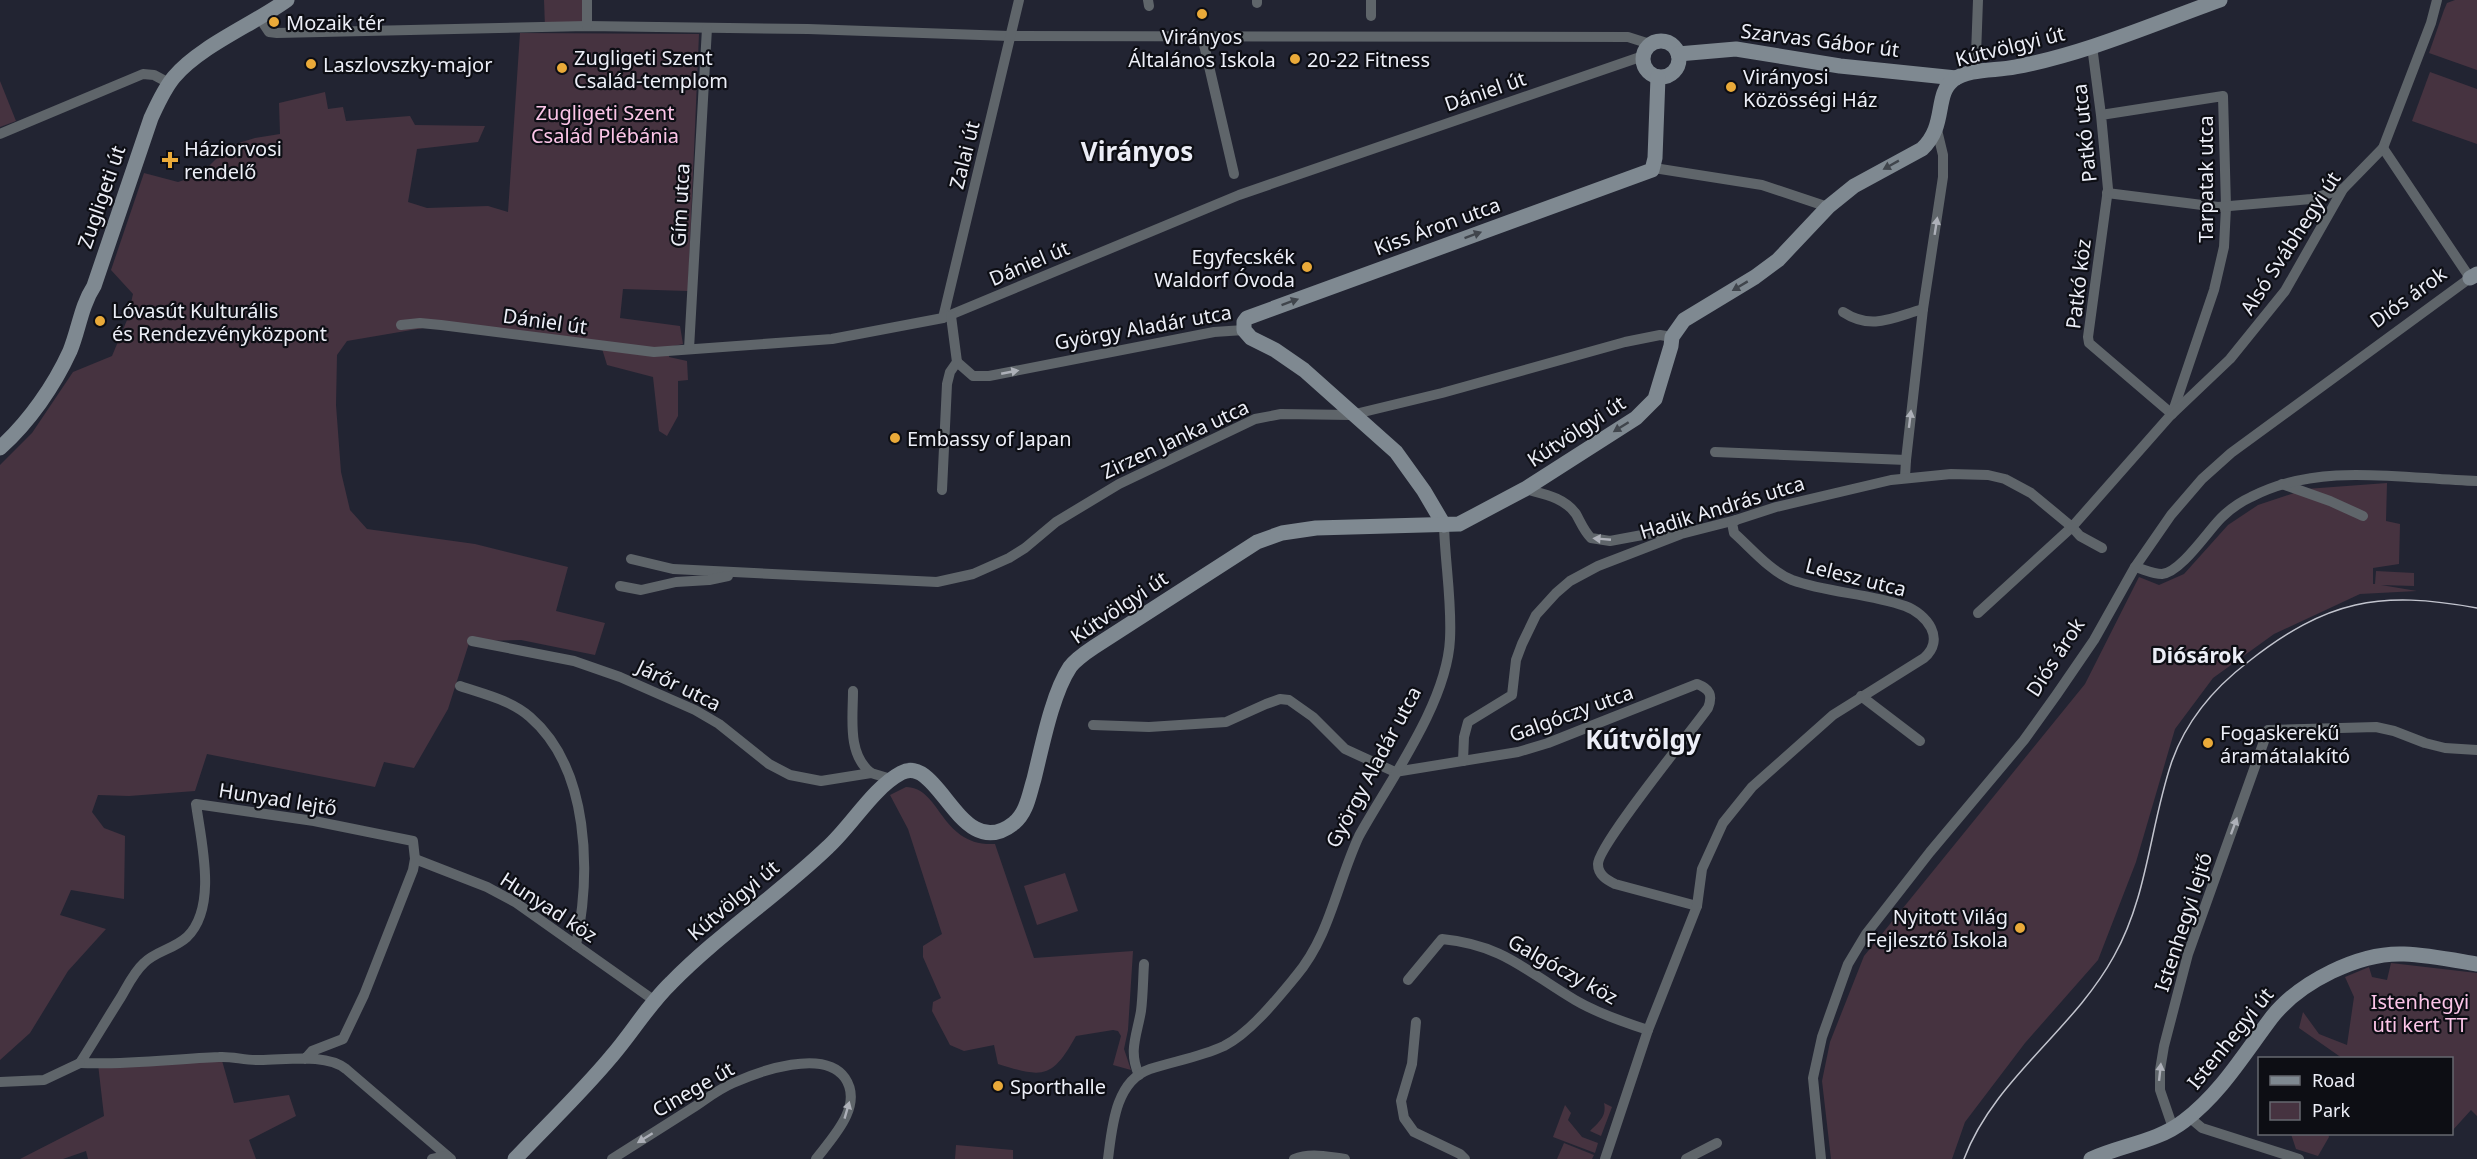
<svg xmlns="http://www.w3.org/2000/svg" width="2477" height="1159" viewBox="0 0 2477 1159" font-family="'Noto Sans',sans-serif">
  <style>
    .green { fill: #463340 }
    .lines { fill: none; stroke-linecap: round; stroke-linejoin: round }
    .street { stroke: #5f656a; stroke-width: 10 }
    .secondary { stroke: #7f8991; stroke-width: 15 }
    .tram { stroke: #c2c4ce; stroke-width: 1.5 }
    .oneway { fill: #40454c }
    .oneway2 { fill: #adb0b8 }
    .poi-dot { fill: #eaaa39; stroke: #0d0e14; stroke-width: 2 }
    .labels { text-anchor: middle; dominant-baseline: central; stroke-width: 4.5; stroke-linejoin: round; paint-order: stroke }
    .poi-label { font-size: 20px; fill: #eceef7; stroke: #0d0e14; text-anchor: start }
    .street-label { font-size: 20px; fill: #eceef7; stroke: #0d0e14 }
    .park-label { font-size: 20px; fill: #fcc5e8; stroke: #0d0e14 }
    .neighbourhood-label { font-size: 21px; font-weight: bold; fill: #eceef7; stroke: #0d0e14 }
    .district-label { font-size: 26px; font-weight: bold; fill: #eceef7; stroke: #0d0e14 }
  </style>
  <rect width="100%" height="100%" fill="#222432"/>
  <g class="green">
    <polygon points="544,0 587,0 587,26 545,27"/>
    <polygon points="2455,0 2477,0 2477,70 2429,53 2444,10 2447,3"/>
    <polygon points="520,33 699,34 688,291 623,289 620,318 680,326 683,344 669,347 669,357 687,361 688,380 678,381 678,416 667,436 659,431 653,377 607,365 600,342 435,326 347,341 337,355 336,405 341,472 350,510 367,529 475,544 568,567 556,611 605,623 595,655 521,640 484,641 471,637 448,709 414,768 384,762 375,787 207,754 195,791 129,796 98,795 92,812 104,828 125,836 124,899 71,890 60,915 106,929 68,971 30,1033 0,1060 0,465 32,433 73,372 112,356 127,320 133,294 111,270 144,173 178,182 200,175 229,146 255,138 280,134 279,103 325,92 328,109 343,107 346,121 410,116 415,125 485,126 478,142 417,149 408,202 427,208 488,206 508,212"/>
    <polygon points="2430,72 2477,89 2477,144 2412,121"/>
    <polygon points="0,81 16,121 0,127"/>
    <polygon points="2387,483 2386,521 2400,524 2399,564 2373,568 2373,584 2375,584 2376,571 2414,573 2414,586 2381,585 2417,591 2360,594 2274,634 2213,678 2175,729 2136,862 2098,960 2025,1043 1965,1122 1952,1159 1831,1159 1822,1081 1830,1042 1864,956 2085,684 2139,577 2159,585 2184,574 2228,525 2258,505 2306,489"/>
    <path d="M 906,787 C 941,787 940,847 995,844 L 1034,958 L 1133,951 L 1128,1030 L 1124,1049 L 1131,1070 L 1113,1065 L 1121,1036 L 1118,1031 L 1113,1030 L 1076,1036 C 1052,1079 1043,1078 998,1064 L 994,1045 L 964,1051 L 950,1045 L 932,1011 L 933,1002 L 941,998 L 923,957 L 923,946 L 942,934 L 908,829 L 890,795 Z"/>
    <polygon points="1065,873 1078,911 1037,925 1024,886"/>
    <polygon points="2391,963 2477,973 2477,1116 2471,1110 2452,1131 2452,1058 2342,1058 2299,1028 2303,1012 2319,1034 2347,1045 2354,997 2345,977 2369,967 2372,977 2387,980"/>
    <polygon points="221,1057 234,1103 289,1095 296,1116 249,1140 256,1159 88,1159 86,1151 63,1159 20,1159 104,1116 98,1064"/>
    <path d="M 1604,1103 L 1612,1107 L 1601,1136 L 1590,1131 C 1599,1122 1607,1116 1604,1103 Z"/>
    <polygon points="1565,1105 1571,1113 1568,1120 1582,1137 1598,1143 1595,1153 1553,1137"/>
    <polygon points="2291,1134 2328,1134 2329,1137 2318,1156 2296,1149"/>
    <polygon points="1564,1143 1594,1155 1592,1159 1557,1159"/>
    <polygon points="956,1145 1013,1150 1013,1159 955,1159"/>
  </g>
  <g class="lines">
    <g class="street">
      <polyline points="1148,0 1149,6"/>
      <polyline points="1371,0 1371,16"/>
      <polyline points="1257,3 1257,0"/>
      <polyline points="259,17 269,32 277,33 587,26 808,29 1009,36 1628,37 1650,44"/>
      <polyline points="587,26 587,0"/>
      <polyline points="1202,36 1234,174"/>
      <polyline points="2092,46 2101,115 2108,189 2088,337 2089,343 2172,414 2214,290 2224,247 2226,207 2223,96 2101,115"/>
      <polyline points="1976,55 1978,0"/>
      <polyline points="0,134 143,74 154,75 169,83"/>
      <polyline points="1654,168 1762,185 1828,207"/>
      <polyline points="2107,193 2218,207 2311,199 2343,189"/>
      <path d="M 1843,312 C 1872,331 1894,317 1923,309"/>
      <polyline points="943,318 1019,0"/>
      <polyline points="401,325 420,323 441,325 654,352 832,339 943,318 1239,195 1643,56"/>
      <polyline points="689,349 707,28"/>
      <polyline points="957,362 973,376 989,376 1214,332 1244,330"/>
      <polyline points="1715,452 1906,460"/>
      <polyline points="1905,477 1906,460 1923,309 1943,177 1943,155 1937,130"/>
      <polyline points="2282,484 2330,501 2363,516"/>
      <path d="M 1525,489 C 1543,494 1564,497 1576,514 C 1581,523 1584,531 1591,538 L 1610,541 L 1653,533 L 1678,533"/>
      <polyline points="942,490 947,384 950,372 957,362 951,316"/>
      <polyline points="631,559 673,569 937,582 973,574 1009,558 1025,548 1056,522 1119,484 1255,419 1281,414 1351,415 1442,393 1625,342 1660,335 1672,337"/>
      <path d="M 2135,567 C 2143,569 2153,574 2162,574 C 2181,572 2207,532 2221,518 C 2230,509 2240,502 2251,497 C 2320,461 2403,479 2477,481"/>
      <polyline points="620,586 641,590 676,582 709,580 728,576"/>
      <polyline points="1978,613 2072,527 2080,536 2102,548"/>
      <polyline points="472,641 574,661 620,677 695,710 719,724 769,764 790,775 821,781 871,773 891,779"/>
      <path d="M 460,686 C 483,694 511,700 530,717 C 590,769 591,873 576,945"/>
      <path d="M 853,691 C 853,718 847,754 871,773"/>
      <polyline points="1861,696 1920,741"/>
      <path d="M 1093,725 L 1149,727 L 1226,722 L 1266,704 L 1280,699 L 1289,700 L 1313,717 L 1345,749 L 1395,772 L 1518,752 L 1548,743 L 1697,684 C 1710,689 1713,695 1708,708 C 1691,732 1598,845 1598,864 C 1598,875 1607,880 1615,884 L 1697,906"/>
      <polyline points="1463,761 1464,737 1468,722 1512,695 1516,660 1522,644 1536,615 1556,593 1570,581 1598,566 1681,534 1736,520 1776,507 1891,480 1951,474 1988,475 2005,479 2031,493 2072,527 2169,417 2230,359 2285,291 2343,189 2383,148 2431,23 2437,0"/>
      <polyline points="415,859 487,887 515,902 655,1001"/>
      <path d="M 1408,980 L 1442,939 C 1503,945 1526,971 1575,1000 C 1597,1013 1623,1022 1648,1030"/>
      <polyline points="1416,1022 1412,1064 1401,1101 1404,1118 1414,1132 1460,1154 1465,1159"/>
      <path d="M 305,1059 L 312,1051 L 343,1039 L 364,995 L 413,870 L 415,859 L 413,841 L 314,821 L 196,804 C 201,841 218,907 187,937 C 174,949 156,951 144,963 C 134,972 128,985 121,997 C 107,1019 94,1041 80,1063 C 126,1065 172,1059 219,1057 C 231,1056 243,1060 256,1060 C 281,1061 325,1052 346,1069 L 451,1159"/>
      <path d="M 1139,1075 C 1128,1051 1137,1035 1141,1011 C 1143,995 1143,979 1144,964"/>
      <polyline points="0,1082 44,1080 80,1063"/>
      <polyline points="2189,1117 2202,1128 2299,1159"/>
      <polyline points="2173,1128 2160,1090 2160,1070 2164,1046 2188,954 2268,730 2376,727 2394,731 2425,743 2445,748 2477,750"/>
      <polyline points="432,1159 447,1156"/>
      <path d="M 612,1159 C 639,1142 667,1124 694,1107 C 706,1099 719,1089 733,1083 C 760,1071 824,1048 845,1078 C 864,1106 832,1138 816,1159"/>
      <path d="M 1108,1159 C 1112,1128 1115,1081 1150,1069 C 1175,1061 1200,1057 1224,1046 C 1250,1033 1277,999 1296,976 C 1330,936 1337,883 1359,836 C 1390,780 1447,703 1450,639 C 1452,601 1445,563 1444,525"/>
      <path d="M 1294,1159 C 1311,1152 1328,1157 1345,1159"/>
      <path d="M 1605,1159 L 1648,1030 L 1697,906 L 1702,869 L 1723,823 L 1752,787 L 1833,715 L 1924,658 C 1946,639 1927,614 1905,606 C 1868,593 1828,593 1792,580 C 1770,571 1751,548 1734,533 L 1732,523 L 1736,520"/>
      <polyline points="1686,1159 1717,1143"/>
      <polyline points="1821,1159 1813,1078 1822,1037 1848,964 1866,934 1930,852 2024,740 2057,694 2094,640 2135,567 2171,515 2202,479 2231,453 2470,278 2383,148"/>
    </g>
    <g class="secondary">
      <circle cx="1661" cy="59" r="18"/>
      <polyline points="1678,54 1736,49 1840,66 1956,78"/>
      <polyline points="2470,278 2477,274"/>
      <path d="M 0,448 C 29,422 54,386 70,351 C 79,329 81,306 94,286 L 151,118 C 158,103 164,89 174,77 C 200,46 254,24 287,0"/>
      <polyline points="1444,525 1424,491 1396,452 1304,370 1275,350 1251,338 1244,330 1244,322 1247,318 1652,170 1655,158 1658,77"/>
      <path d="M 515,1159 C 547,1125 581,1093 611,1057 C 632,1033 648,1005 671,983 C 719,934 778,895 828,847 C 852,825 873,788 901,773 C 939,752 960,866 1014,823 C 1027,812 1029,795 1034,779 C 1042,747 1052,694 1070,667 C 1076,659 1085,653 1094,647 L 1257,542 L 1282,533 L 1316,528 L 1459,524 L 1525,489 L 1636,418 L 1655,399 L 1671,346 L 1672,337 L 1684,320 L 1755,277 L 1778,260 L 1828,207 L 1854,186 L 1922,149 C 1947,126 1934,95 1953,80 C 1969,68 1996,71 2015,67 C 2085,54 2153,24 2220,0"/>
      <path d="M 2091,1159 C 2121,1145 2157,1142 2184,1121 C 2221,1093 2244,1054 2272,1017 C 2300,982 2359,952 2404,954 C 2429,955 2453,960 2477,964"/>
    </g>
    <path class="tram" d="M 1964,1159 C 1994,1079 2073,1031 2114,956 C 2148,896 2150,825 2172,761 C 2187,719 2214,688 2248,662 C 2327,600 2379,590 2477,608"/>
  </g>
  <defs><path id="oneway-solid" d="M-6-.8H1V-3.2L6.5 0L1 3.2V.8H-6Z" transform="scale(1.5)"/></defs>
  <g class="oneway">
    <use href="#oneway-solid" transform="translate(1891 165) rotate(151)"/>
    <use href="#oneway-solid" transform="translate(1473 235) rotate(-20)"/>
    <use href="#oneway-solid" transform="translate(1740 286) rotate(149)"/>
    <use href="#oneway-solid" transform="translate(1290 302) rotate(-20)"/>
    <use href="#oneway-solid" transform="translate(1621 427) rotate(148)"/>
  </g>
  <g class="oneway2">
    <use href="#oneway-solid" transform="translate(1936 226) rotate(-81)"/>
    <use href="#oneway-solid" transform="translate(1010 372) rotate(-11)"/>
    <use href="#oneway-solid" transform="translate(1910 419) rotate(-83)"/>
    <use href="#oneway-solid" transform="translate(1602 539) rotate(-175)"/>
    <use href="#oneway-solid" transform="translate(2234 826) rotate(-70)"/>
    <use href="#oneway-solid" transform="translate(2160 1072) rotate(-84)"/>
    <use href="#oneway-solid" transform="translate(847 1110) rotate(-74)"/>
    <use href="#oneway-solid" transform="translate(645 1138) rotate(148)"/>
  </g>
  <g class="poi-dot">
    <circle cx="1202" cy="14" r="6"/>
    <circle cx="274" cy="22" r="6"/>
    <circle cx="1295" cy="59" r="6"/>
    <circle cx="311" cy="64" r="6"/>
    <circle cx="562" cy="68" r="6"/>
    <circle cx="1731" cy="87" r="6"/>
    <path d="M167 151h6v6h6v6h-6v6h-6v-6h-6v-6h6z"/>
    <circle cx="1307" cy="267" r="6"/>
    <circle cx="100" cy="321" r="6"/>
    <circle cx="895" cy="438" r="6"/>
    <circle cx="2208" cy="743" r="6"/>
    <circle cx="2020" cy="928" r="6"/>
    <circle cx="998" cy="1086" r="6"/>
  </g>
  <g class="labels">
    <g class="poi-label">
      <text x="286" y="22">Mozaik tér</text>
      <text x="1202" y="36" text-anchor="middle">Virányos<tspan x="1202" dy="23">Általános Iskola</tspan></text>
      <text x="574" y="57">Zugligeti Szent<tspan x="574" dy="23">Család-templom</tspan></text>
      <text x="1307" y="59">20-22 Fitness</text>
      <text x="323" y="64">Laszlovszky-major</text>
      <text x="1743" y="76">Virányosi<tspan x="1743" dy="23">Közösségi Ház</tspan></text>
      <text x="184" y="148">Háziorvosi<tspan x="184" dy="23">rendelő</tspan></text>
      <text x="1295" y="256" text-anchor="end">Egyfecskék<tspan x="1295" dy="23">Waldorf Óvoda</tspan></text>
      <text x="112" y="310">Lóvasút Kulturális<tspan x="112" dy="23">és Rendezvényközpont</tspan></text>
      <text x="907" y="438">Embassy of Japan</text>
      <text x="2220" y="732">Fogaskerekű<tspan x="2220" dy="23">áramátalakító</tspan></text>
      <text x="2008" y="916" text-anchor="end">Nyitott Világ<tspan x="2008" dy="23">Fejlesztő Iskola</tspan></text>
      <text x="1010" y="1086">Sporthalle</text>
    </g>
    <g class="street-label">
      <text transform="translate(1820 40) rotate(7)">Szarvas Gábor út</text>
      <text transform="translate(2010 46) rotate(-14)">Kútvölgyi út</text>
      <text transform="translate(1485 91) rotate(-19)">Dániel út</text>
      <text transform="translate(2084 133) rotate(-96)">Patkó utca</text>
      <text transform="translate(964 155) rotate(-76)">Zalai út</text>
      <text transform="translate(2205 179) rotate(-90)">Tarpatak utca</text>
      <text transform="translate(101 197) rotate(-71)">Zugligeti út</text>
      <text transform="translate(680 205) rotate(-87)">Gím utca</text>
      <text transform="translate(1437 226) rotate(-20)">Kiss Áron utca</text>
      <text transform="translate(2290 243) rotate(-57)">Alsó Svábhegyi út</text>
      <text transform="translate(1029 263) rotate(-23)">Dániel út</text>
      <text transform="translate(2078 284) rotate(-83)">Patkó köz</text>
      <text transform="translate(2408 297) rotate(-36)">Diós árok</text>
      <text transform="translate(545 321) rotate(8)">Dániel út</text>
      <text transform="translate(1143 327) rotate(-10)">György Aladár utca</text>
      <text transform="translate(1576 431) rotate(-33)">Kútvölgyi út</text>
      <text transform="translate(1175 439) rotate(-25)">Zirzen Janka utca</text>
      <text transform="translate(1722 507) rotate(-17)">Hadik András utca</text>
      <text transform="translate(1856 577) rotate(14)">Lelesz utca</text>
      <text transform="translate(1119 607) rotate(-34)">Kútvölgyi út</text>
      <text transform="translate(2055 657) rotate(-57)">Diós árok</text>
      <text transform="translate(679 685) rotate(26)">Járőr utca</text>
      <text transform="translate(1571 713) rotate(-20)">Galgóczy utca</text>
      <text transform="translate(1373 767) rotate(-62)">György Aladár utca</text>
      <text transform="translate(278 799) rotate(9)">Hunyad lejtő</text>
      <text transform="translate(733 900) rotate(-40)">Kútvölgyi út</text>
      <text transform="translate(549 907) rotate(33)">Hunyad köz</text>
      <text transform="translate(2183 922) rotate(-72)">Istenhegyi lejtő</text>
      <text transform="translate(1563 969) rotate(29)">Galgóczy köz</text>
      <text transform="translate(2230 1038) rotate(-51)">Istenhegyi út</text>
      <text transform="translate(693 1089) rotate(-30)">Cinege út</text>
    </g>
    <g class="park-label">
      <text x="605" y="112">Zugligeti Szent<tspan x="605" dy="23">Család Plébánia</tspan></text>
      <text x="2420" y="1001">Istenhegyi<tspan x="2420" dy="23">úti kert TT</tspan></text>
    </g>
    <g class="neighbourhood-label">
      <text x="2198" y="655">Diósárok</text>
    </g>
    <g class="district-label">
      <text x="1137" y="151">Virányos</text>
      <text x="1643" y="739">Kútvölgy</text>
    </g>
  </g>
  <rect x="2258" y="1057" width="195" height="78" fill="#0d0e14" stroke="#66686f" stroke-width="1.5"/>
  <rect x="2270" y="1076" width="30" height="9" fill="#7f8991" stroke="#66686f" stroke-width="1.5"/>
  <text x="2312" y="1087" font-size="18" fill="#eceef7">Road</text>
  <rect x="2270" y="1102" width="30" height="18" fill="#463340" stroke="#66686f" stroke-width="1.5"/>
  <text x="2312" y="1117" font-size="18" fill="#eceef7">Park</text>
</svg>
